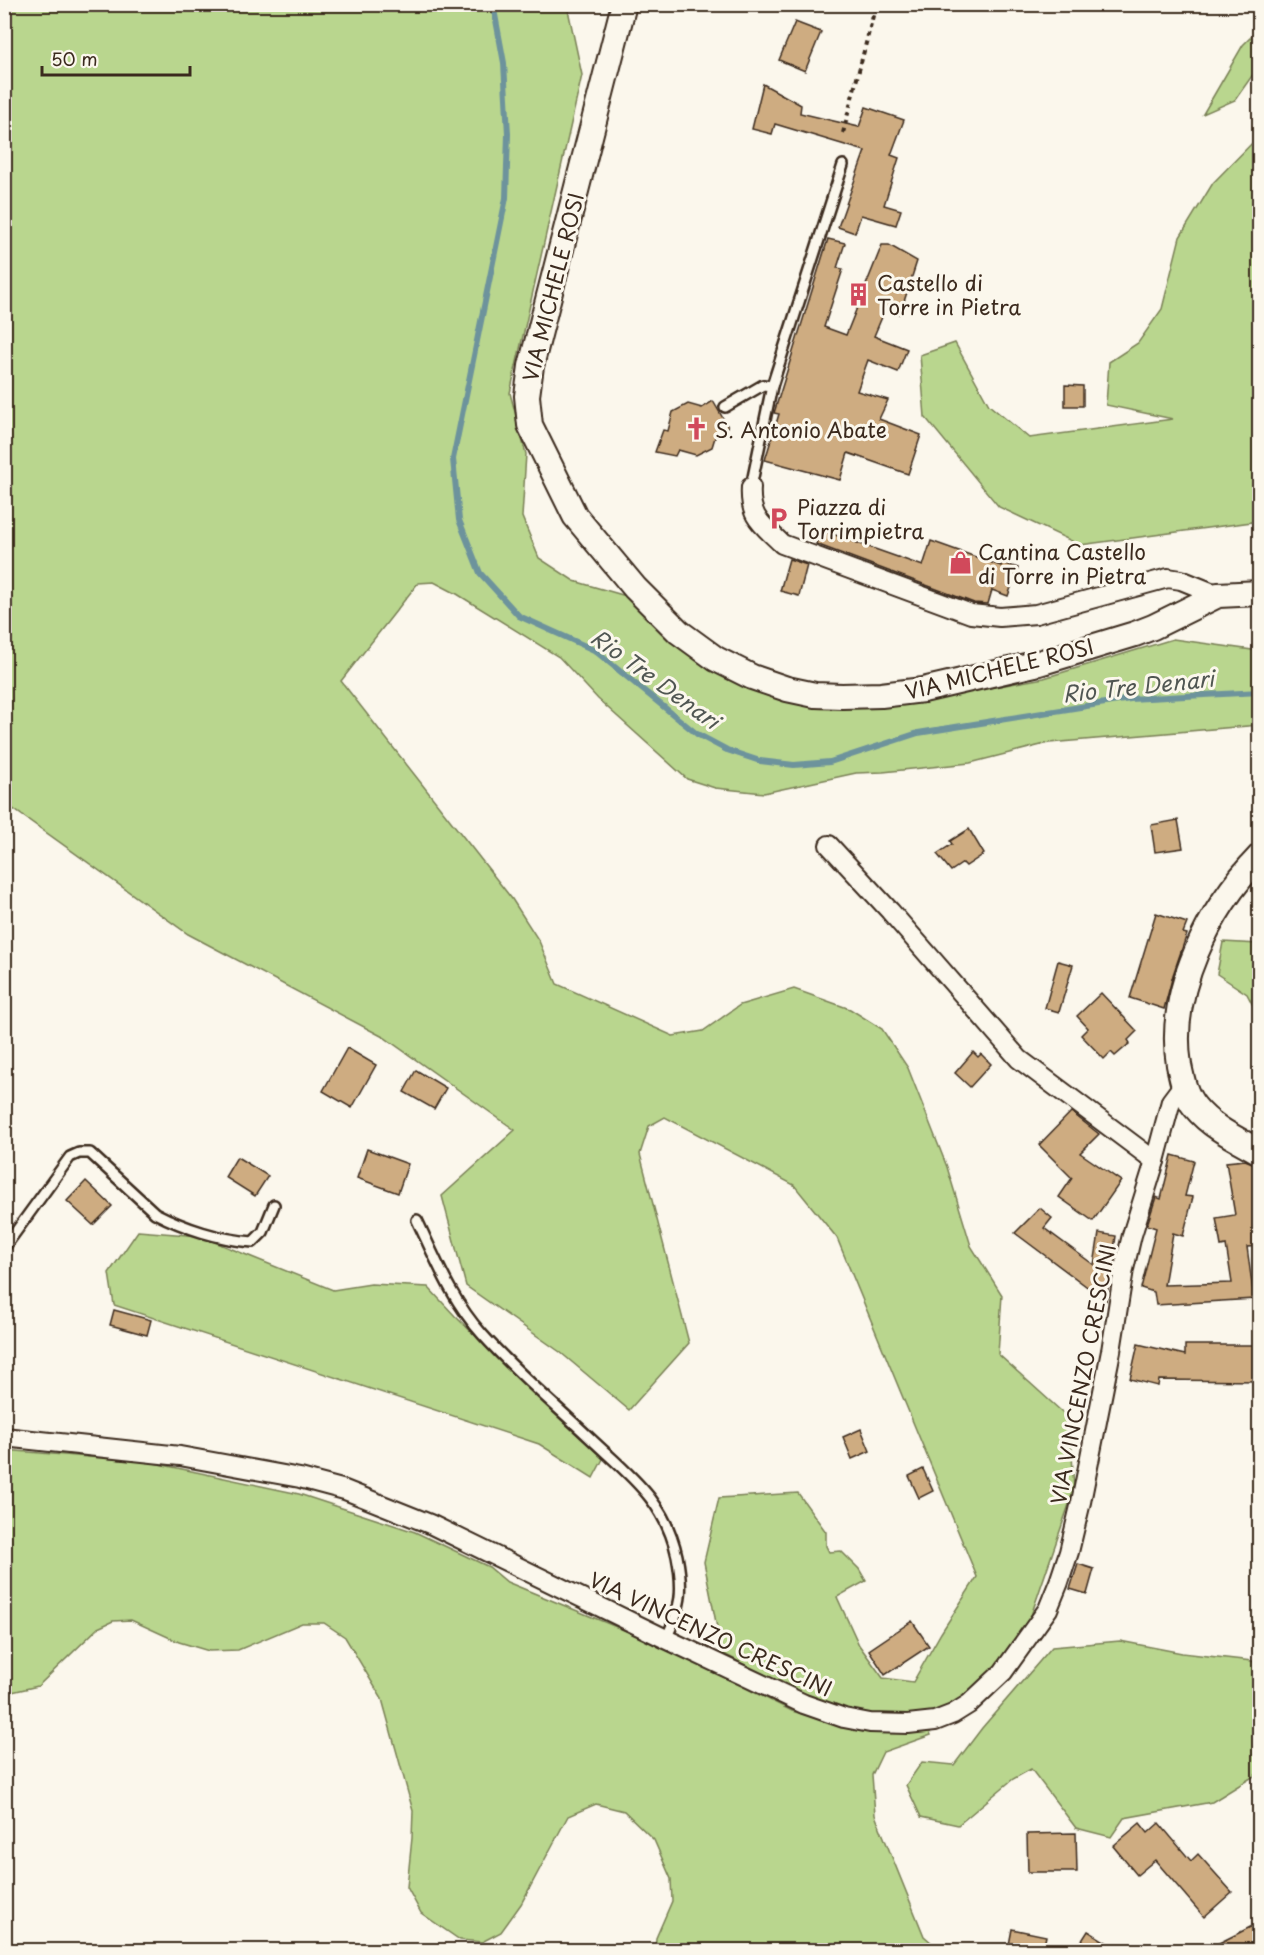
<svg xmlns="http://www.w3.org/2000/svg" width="1264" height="1955" viewBox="0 0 1264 1955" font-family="'Playpen Sans',sans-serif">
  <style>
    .green { fill: #b9d68e; stroke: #7a8056; stroke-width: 1.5 }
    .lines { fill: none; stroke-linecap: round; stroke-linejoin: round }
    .stream { stroke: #6d939c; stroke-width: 6 }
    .building { fill: #ceac81; stroke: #3b2a1e; stroke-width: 1.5 }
    .lane-casing { stroke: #3b2a1e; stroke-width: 14 }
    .street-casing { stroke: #3b2a1e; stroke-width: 22 }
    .secondary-casing { stroke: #3b2a1e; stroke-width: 28 }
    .path { stroke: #3b2a1e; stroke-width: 4; stroke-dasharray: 4.5 4.5; stroke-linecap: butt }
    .lane { stroke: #fbf7ec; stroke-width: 9 }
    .street { stroke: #fbf7ec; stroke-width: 18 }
    .secondary { stroke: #fbf7ec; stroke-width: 24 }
    .labels { text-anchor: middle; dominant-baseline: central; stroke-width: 6; stroke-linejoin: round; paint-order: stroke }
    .poi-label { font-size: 21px; fill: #3b2a1e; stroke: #fbf7ec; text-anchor: start }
    .street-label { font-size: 21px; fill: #3b2a1e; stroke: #fbf7ec }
    .water-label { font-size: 22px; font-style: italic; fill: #505652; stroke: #fbf7ec }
  </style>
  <rect width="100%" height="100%" fill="#fbf7ec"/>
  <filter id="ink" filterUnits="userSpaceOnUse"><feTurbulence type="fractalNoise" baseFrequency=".0167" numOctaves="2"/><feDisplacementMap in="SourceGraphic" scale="12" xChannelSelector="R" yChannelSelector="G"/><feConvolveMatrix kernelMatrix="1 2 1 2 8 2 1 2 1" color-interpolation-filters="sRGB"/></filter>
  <g filter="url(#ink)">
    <g class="green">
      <polygon points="5,5 567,5 582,75 510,393 526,454 522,517 539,558 574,581 626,596 702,663 762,693 806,703 903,703 1044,678 1173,639 1259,651 1259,725 1049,743 970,763 883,772 856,773 764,793 715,788 687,779 598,699 559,657 457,594 434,582 418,583 341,681 512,899 539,941 557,984 673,1036 703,1031 740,1005 794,989 850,1009 882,1029 908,1068 947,1167 971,1246 1002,1295 998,1354 1070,1419 1074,1490 1025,1633 983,1683 940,1715 899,1720 829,1708 722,1653 704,1562 719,1498 798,1493 826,1532 826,1546 829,1552 841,1551 859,1569 866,1581 837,1597 859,1645 883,1678 913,1682 941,1633 977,1577 837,1238 794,1185 665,1117 649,1126 640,1154 689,1343 629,1410 560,1352 466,1286 442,1196 515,1130 385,1038 188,934 5,803"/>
      <polygon points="1259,29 1259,66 1235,100 1203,114 1243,45"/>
      <polygon points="1259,136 1259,521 1080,545 999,507 925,417 920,355 955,343 989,405 1029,438 1173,419 1106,405 1109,362 1138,343 1162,309 1180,237 1213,183"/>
      <polygon points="1223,942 1259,944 1259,1017 1247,994 1217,974"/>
      <polygon points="138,1231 200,1236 333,1290 371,1284 428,1287 455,1316 603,1459 593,1478 539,1444 114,1305 109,1273"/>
      <polygon points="4,1450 149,1462 299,1494 415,1532 489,1567 507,1582 653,1642 792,1711 854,1729 928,1727 931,1735 883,1752 872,1775 875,1815 924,1936 940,1950 655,1950 656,1938 672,1901 671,1879 654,1840 624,1811 596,1804 568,1816 521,1904 501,1932 482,1942 460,1940 421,1913 407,1887 412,1838 413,1811 382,1699 345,1637 324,1623 302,1623 238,1650 209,1651 179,1642 131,1620 113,1621 98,1628 38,1686 12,1692 5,1690"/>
      <polygon points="1120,1641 1182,1653 1252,1661 1259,1666 1259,1773 1212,1802 1124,1818 1111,1837 1076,1828 1031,1769 1013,1779 958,1825 921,1817 906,1785 922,1762 954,1765 982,1728 1052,1647"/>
    </g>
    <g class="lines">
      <polyline class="stream" points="493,4 504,63 508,134 506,198 453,459 459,520 480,573 519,616 594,650 697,734 727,750 760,761 794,765 830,762 918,733 1130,699 1260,692"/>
    </g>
    <g class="building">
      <polygon points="795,22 821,32 805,71 779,60"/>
      <polygon points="763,84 801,105 800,113 859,127 866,107 904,120 891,155 899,158 884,205 901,210 896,225 861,215 855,233 838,227 865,151 775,124 772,134 752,129"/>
      <polygon points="828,239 845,243 837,268 843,269 824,327 846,335 882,245 889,245 917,261 900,314 885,310 874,336 907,349 898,372 868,360 857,391 888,400 879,419 921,435 908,474 848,453 840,480 765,460 779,414 774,413"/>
      <polygon points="1065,385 1083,386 1083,406 1065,406"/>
      <polygon points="713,401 728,427 716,434 712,447 696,455 678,450 675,456 655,452 663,430 668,431 673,412 688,404 702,408"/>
      <polygon points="821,530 923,566 931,541 1001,566 1002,563 1018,568 1008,596 992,590 988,604 974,603 816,544"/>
      <polygon points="789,559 807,565 799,596 780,591"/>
      <polygon points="1178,820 1183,848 1155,852 1151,825"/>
      <polygon points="969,829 984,854 966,866 963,863 951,871 937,854 952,844 950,841"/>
      <polygon points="1156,913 1187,923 1183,933 1187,934 1173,975 1164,1009 1130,998"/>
      <polygon points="1058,961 1073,965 1059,1012 1045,1008"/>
      <polygon points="1101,993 1137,1031 1128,1040 1130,1043 1115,1056 1111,1052 1104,1059 1081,1035 1088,1028 1077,1016"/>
      <polygon points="347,1048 376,1065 352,1108 323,1091"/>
      <polygon points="973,1052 978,1057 981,1054 991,1064 970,1087 955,1073"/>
      <polygon points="416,1070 446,1088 434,1109 404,1092"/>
      <polygon points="1071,1112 1099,1134 1080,1153 1121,1181 1093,1221 1059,1197 1072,1178 1039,1145"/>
      <polygon points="367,1149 408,1164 398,1193 357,1178"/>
      <polygon points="1172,1155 1194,1161 1185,1196 1193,1197 1183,1236 1173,1233 1164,1285 1232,1283 1226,1245 1221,1246 1216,1218 1235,1215 1226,1162 1245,1160 1260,1166 1260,1246 1247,1247 1254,1299 1156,1305 1154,1292 1141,1288 1156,1228 1147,1225 1156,1197 1161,1199"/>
      <polygon points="237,1157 268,1176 255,1196 225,1177"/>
      <polygon points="86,1181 112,1206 93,1225 67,1201"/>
      <polygon points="1040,1208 1052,1218 1044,1228 1094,1265 1099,1233 1116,1236 1106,1301 1015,1233"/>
      <polygon points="114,1310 151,1320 147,1335 110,1325"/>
      <polygon points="1138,1344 1185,1355 1185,1345 1260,1345 1260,1381 1159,1380 1158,1386 1130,1379"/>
      <polygon points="861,1429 870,1451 852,1459 843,1437"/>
      <polygon points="923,1469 933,1491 919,1498 909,1476"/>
      <polygon points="1078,1564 1094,1569 1087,1594 1070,1589"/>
      <polygon points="912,1621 929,1646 885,1675 869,1650"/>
      <polygon points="1140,1823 1148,1833 1159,1823 1191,1861 1198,1854 1232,1892 1204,1917 1155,1860 1137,1875 1113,1846"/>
      <polygon points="1076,1833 1077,1872 1028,1872 1027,1834"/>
      <polygon points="1260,1922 1260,1950 1205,1950 1233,1936"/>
      <polygon points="1012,1929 1046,1936 1043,1950 1008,1950"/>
      <polygon points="1088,1931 1119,1950 1076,1950"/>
    </g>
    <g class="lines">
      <defs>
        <g id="lane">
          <polyline points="725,407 763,385 772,386"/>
          <polyline points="751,487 772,386 843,165"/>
          <path d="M 417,1220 C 436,1260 452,1301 482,1334 C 515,1371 554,1404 590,1438 C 629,1475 665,1500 677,1556 C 684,1592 681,1607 666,1639"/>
          <path d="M 4,1248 L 70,1157 L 79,1153 L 90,1153 L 155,1213 C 184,1228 220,1240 253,1242 L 263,1232 L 274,1205"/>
        </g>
        <g id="street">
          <path d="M 751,487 C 749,518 762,524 782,544 L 971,614 L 1000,617 L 1036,614 L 1168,578 L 1181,580 L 1218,595"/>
          <polyline points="829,845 890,911 1019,1059 1155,1161"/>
          <polyline points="4,1437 180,1456 300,1478 345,1490 430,1524 666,1639 804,1704 844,1718 870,1723 908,1724 935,1721 953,1714 969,1704 1003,1672 1048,1609 1059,1582 1069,1552 1081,1502 1111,1351 1124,1269 1132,1235 1155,1161 1171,1101 1183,1085"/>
        </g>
        <g id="secondary">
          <polyline points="624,4 531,366 527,396 530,425 575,516 635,588 679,632 716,659 752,677 787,689 815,695 842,696 881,695 923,690 1039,663 1135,634 1153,627 1218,595 1260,593"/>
          <path d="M 1260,856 C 1210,908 1167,991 1179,1065 C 1182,1080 1185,1095 1195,1107 C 1212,1128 1237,1139 1260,1152"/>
        </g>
      </defs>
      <use href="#lane" class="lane-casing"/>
      <use href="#street" class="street-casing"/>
      <use href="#secondary" class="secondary-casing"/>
      <polyline class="path" points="843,133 876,4"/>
      <use href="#lane" class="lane"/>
      <use href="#street" class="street"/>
      <use href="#secondary" class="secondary"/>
    </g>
  </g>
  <defs>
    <symbol id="building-bare" viewBox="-9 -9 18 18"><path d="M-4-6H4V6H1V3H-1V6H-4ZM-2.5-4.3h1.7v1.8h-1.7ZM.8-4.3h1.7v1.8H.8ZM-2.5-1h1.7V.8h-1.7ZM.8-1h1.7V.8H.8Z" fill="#d1495b" stroke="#fbf7ec" stroke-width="2.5" paint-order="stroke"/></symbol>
    <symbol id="church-bare" viewBox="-9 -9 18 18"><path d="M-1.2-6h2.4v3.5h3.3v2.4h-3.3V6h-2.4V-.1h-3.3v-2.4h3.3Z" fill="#d1495b" stroke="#fbf7ec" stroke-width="2.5" paint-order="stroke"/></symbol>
    <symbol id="parking-bare" viewBox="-9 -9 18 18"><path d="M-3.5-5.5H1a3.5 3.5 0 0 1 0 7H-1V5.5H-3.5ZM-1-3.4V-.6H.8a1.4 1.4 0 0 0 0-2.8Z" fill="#d1495b" stroke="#fbf7ec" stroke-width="2.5" paint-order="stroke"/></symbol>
    <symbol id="shop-bare" viewBox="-9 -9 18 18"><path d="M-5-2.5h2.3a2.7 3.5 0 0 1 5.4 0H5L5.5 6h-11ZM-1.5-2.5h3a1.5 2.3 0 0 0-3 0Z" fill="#d1495b" stroke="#fbf7ec" stroke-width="2.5" paint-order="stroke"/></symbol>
  </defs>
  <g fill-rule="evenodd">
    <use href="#building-bare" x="842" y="278" width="33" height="33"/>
    <use href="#church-bare" x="680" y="412" width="33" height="33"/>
    <use href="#parking-bare" x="762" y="502" width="33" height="33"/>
    <use href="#shop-bare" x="944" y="546" width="33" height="33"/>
  </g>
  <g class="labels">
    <g class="poi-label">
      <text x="877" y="282">Castello di<tspan x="877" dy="24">Torre in Pietra</tspan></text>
      <text x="715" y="429">S. Antonio Abate</text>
      <text x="797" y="506">Piazza di<tspan x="797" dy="24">Torrimpietra</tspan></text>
      <text x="978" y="551">Cantina Castello<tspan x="978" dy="24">di Torre in Pietra</tspan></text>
    </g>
    <g class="street-label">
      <text transform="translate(552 287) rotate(-76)">VIA MICHELE ROSI</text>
      <text transform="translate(999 668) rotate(-14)">VIA MICHELE ROSI</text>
      <text transform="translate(1082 1374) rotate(-79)">VIA VINCENZO CRESCINI</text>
      <text transform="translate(711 1633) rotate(25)">VIA VINCENZO CRESCINI</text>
    </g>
    <g class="water-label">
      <text transform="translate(656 678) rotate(36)">Rio Tre Denari</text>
      <text transform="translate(1138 685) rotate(-6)">Rio Tre Denari</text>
    </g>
  </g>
  <rect width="1264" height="1955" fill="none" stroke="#fbf7ec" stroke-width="24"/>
  <rect x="12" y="12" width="1240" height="1931" fill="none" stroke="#3b2a1e" stroke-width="2" filter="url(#ink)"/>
  <path d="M42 66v9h148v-9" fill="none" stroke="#3b2a1e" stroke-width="3"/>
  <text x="51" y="66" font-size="18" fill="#3b2a1e" stroke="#fbf7ec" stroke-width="4.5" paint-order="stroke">50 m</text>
</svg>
